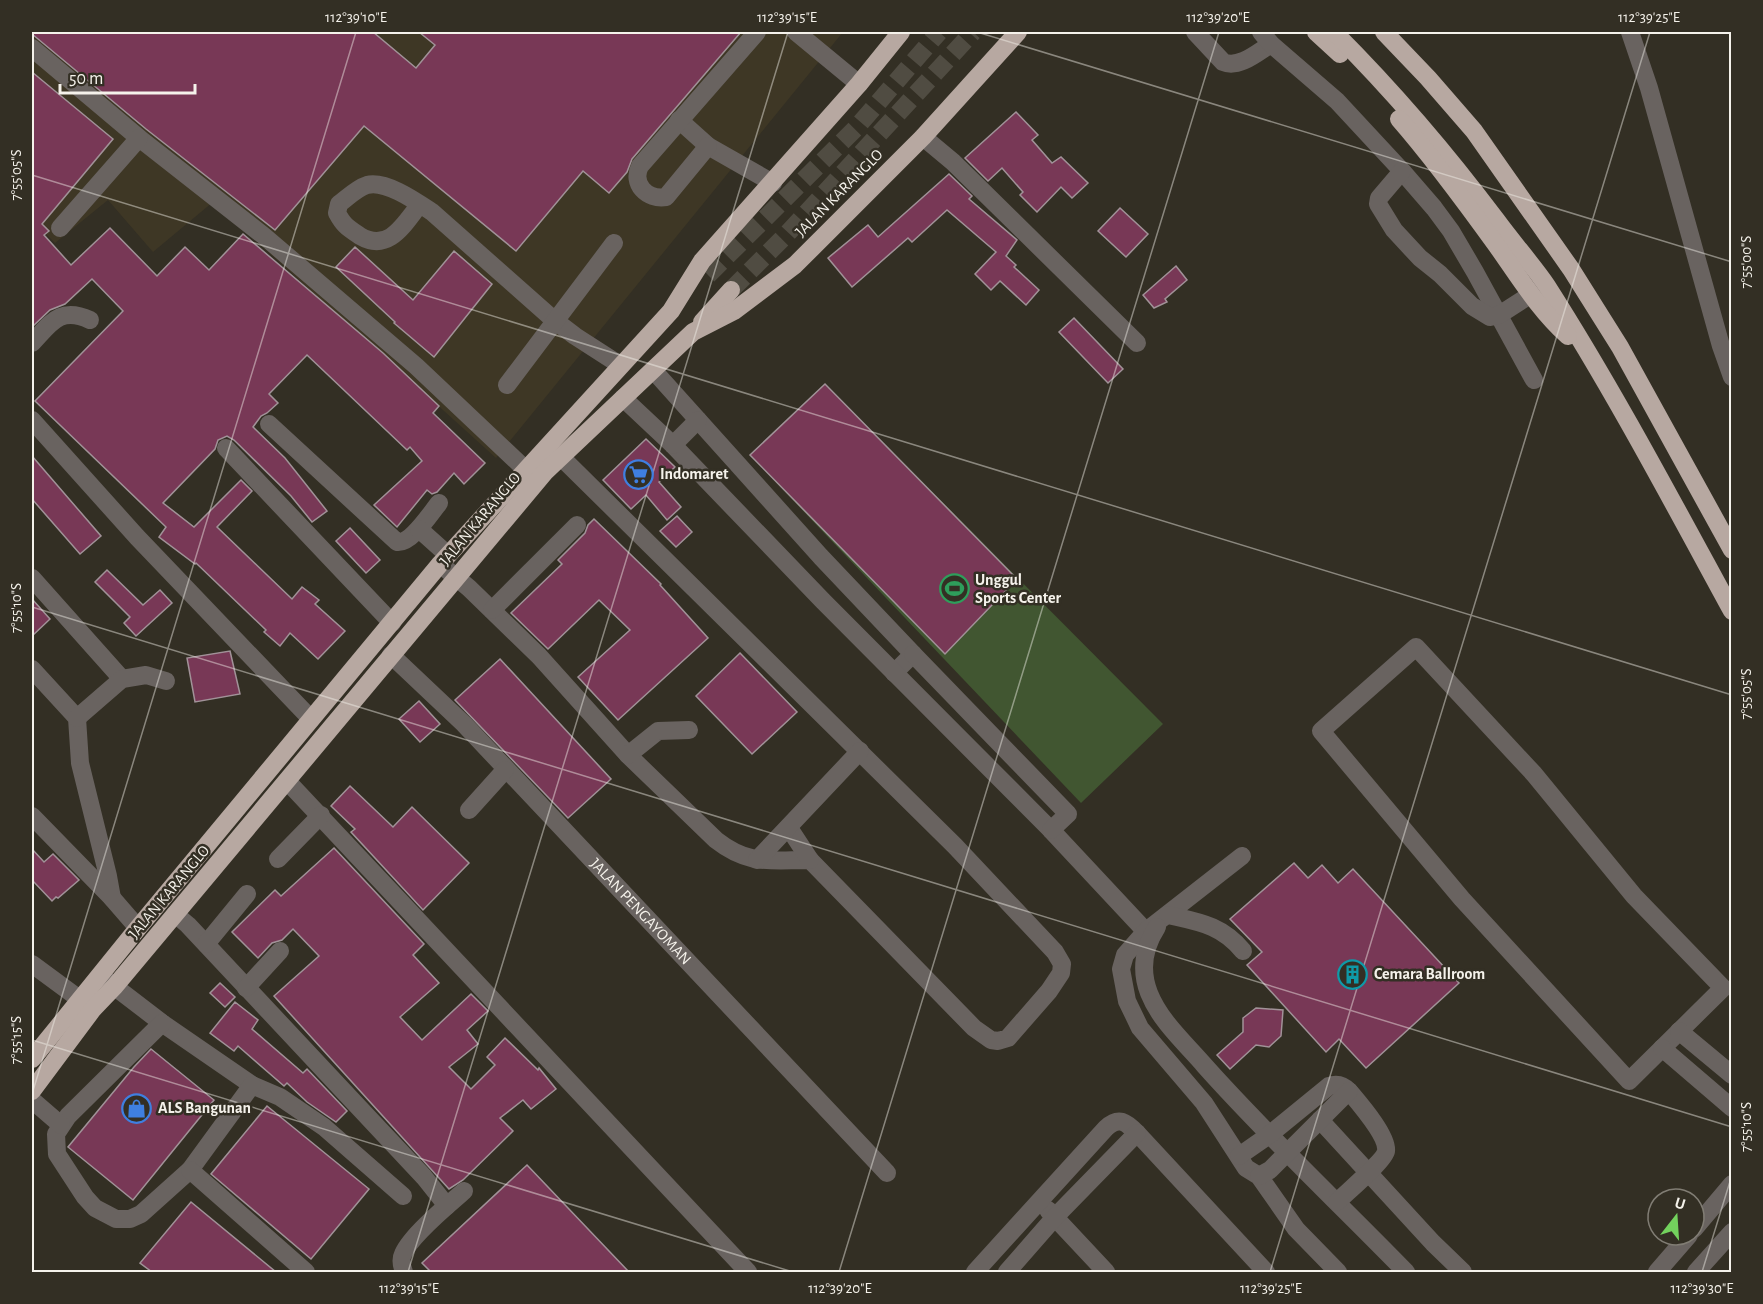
<svg xmlns="http://www.w3.org/2000/svg" width="1763" height="1304" viewBox="0 0 1763 1304" font-family="'Alegreya Sans',sans-serif">
  <style>
    .industrial { fill: #3e3725 }
    .green { fill: #415631 }
    .building { fill: #783856; stroke: #a19298; stroke-width: 1.5 }
    .lines { fill: none; stroke-linecap: round; stroke-linejoin: round }
    .highway-tunnel { stroke: #504c42; stroke-width: 18; stroke-dasharray: 18 9; stroke-linecap: butt }
    .minor { stroke: #696360; stroke-width: 18 }
    .highway { stroke: #b7a8a1; stroke-width: 18 }
    .ticks { fill: none; stroke: #f5f2eb; stroke-width: 1.5; stroke-opacity: 0.45 }
    .labels { text-anchor: middle; dominant-baseline: central; stroke-width: 5; stroke-linejoin: round; paint-order: stroke }
    .street-label { font-size: 16px; fill: #f5f2eb; stroke: #332f24 }
    .poi-label { font-size: 16px; font-weight: bold; fill: #f5f2eb; stroke: #332f24; text-anchor: start }
    .neatline { fill: none; stroke: #f5f2eb; stroke-width: 2 }
    .ticks-label { font-size: 15px; text-anchor: middle; fill: #f5f2eb }
  </style>
  <rect width="100%" height="100%" fill="#332f24"/>
  <polygon class="industrial" points="32,32 843,32 496,458 213,202 153,252 108,200 55,243 32,220"/>
  <polygon class="green" points="825,384 1163,724 1081,803 750,455"/>
  <g class="building">
    <polygon points="32,32 373,32 416,68 435,45 419,32 741,32 632,159 627,172 609,193 583,171 516,251 364,126 275,230 146,129 32,34"/>
    <polygon points="32,72 113,139 42,224 49,231 44,235 71,265 110,228 157,276 185,247 209,270 243,234 383,353 439,406 433,413 485,463 464,484 454,473 437,492 432,494 427,490 397,527 374,505 422,461 410,447 407,450 307,355 269,394 278,403 267,413 261,416 253,427 285,458 327,511 312,522 291,496 234,440 227,436 218,440 215,449 163,503 194,527 241,480 252,491 217,527 292,599 302,587 319,600 315,604 345,631 318,659 290,633 280,646 264,632 266,630 196,563 195,564 159,537 166,527 35,401 123,311 92,279 65,304 50,310 32,327"/>
    <polygon points="1016,112 1038,135 1032,140 1052,163 1061,157 1088,183 1072,198 1061,187 1037,212 1020,195 1023,192 1002,168 988,181 965,158"/>
    <polygon points="949,174 972,196 969,199 1017,240 1006,256 1016,265 1014,267 1039,290 1026,305 1000,281 991,290 975,274 996,252 947,210 912,242 908,238 852,287 828,258 868,225 878,237"/>
    <polygon points="1120,208 1148,234 1126,257 1098,231"/>
    <polygon points="355,247 413,300 454,251 492,284 434,357 394,323 395,322 336,267"/>
    <polygon points="1176,266 1187,280 1165,299 1167,302 1154,308 1143,295"/>
    <polygon points="1074,318 1123,369 1108,383 1059,332"/>
    <polygon points="825,384 1017,579 945,654 750,455"/>
    <polygon points="646,439 675,467 659,482 681,507 667,520 646,495 631,509 603,480"/>
    <polygon points="32,456 101,536 80,554 32,499"/>
    <polygon points="677,516 692,532 676,547 660,531"/>
    <polygon points="594,519 661,584 660,585 708,638 618,720 578,677 630,630 599,600 548,649 511,613 562,564 558,560 585,533 588,525"/>
    <polygon points="350,528 380,560 366,573 336,541"/>
    <polygon points="107,570 143,605 160,590 172,603 136,636 124,623 130,617 95,582"/>
    <polygon points="32,599 50,619 32,636"/>
    <polygon points="230,651 240,694 195,702 187,658"/>
    <polygon points="740,653 797,712 752,754 696,696"/>
    <polygon points="500,659 611,779 568,818 455,700"/>
    <polygon points="419,701 440,724 420,742 399,719"/>
    <polygon points="350,786 393,827 412,807 469,863 423,910 351,832 355,829 331,806"/>
    <polygon points="334,848 424,944 413,955 439,983 400,1017 422,1040 471,994 488,1011 467,1030 478,1044 449,1067 471,1089 495,1065 487,1057 505,1038 538,1070 539,1068 556,1089 531,1109 523,1100 500,1118 513,1131 463,1180 449,1189 274,996 319,956 293,929 282,940 272,943 258,958 232,932 275,890 281,896"/>
    <polygon points="32,849 44,862 53,854 79,880 58,898 56,897 52,901 32,880"/>
    <polygon points="1294,863 1308,878 1322,865 1338,883 1353,869 1459,983 1366,1068 1339,1039 1326,1052 1247,965 1262,952 1230,919"/>
    <polygon points="220,983 235,997 225,1007 210,993"/>
    <polygon points="235,1002 258,1020 252,1029 303,1073 307,1069 347,1111 336,1122 307,1102 287,1083 284,1086 238,1046 234,1051 210,1033"/>
    <polygon points="1256,1008 1283,1010 1281,1036 1269,1047 1256,1045 1230,1069 1217,1055 1243,1032 1243,1018"/>
    <polygon points="151,1049 214,1100 133,1200 68,1147 134,1067"/>
    <polygon points="267,1106 369,1189 311,1259 211,1174"/>
    <polygon points="527,1165 629,1272 431,1272 422,1263"/>
    <polygon points="191,1202 276,1272 152,1272 140,1263"/>
  </g>
  <g class="lines">
    <g class="highway-tunnel">
      <polyline points="708,275 857,127 939,32"/>
      <polyline points="731,290 786,235 973,32"/>
    </g>
    <g class="minor">
      <polyline points="796,32 859,84"/>
      <path d="M 1195,32 L 1223,62 C 1239,69 1258,52 1271,44"/>
      <polyline points="1261,32 1271,44 1337,101 1402,171 1434,208 1451,231 1475,272 1534,380"/>
      <polyline points="1630,32 1649,88 1721,346 1732,377"/>
      <polyline points="32,48 139,138 264,236 416,366 525,469"/>
      <polyline points="679,120 708,146 773,183"/>
      <polyline points="923,137 953,162 1137,343"/>
      <path d="M 708,146 L 666,197 C 647,200 631,184 640,166 L 757,32"/>
      <polyline points="1402,171 1379,198 1378,204 1394,230 1420,258 1440,274 1472,306 1490,317 1499,315 1544,286"/>
      <path d="M 420,204 C 404,224 389,253 360,236 C 348,228 344,226 337,213 L 339,204 C 347,198 357,188 367,185 C 386,180 417,202 432,212 L 554,320 L 575,336 L 620,365"/>
      <polyline points="60,228 139,138"/>
      <path d="M 32,343 C 51,323 60,306 90,320"/>
      <polyline points="654,371 821,557 913,654 894,673"/>
      <polyline points="507,385 614,243"/>
      <polyline points="623,398 673,445 823,601 1051,830 1151,937"/>
      <polyline points="32,420 137,537 311,719"/>
      <path d="M 269,424 L 397,542 C 411,544 430,514 439,503"/>
      <polyline points="673,445 698,420"/>
      <polyline points="226,448 392,623"/>
      <polyline points="419,529 448,555"/>
      <path d="M 440,564 L 469,588 L 539,656 L 628,755 L 716,840 C 749,866 771,860 810,860 L 974,1028 L 991,1040 L 998,1041 L 1008,1038 L 1049,991 L 1061,973 L 1062,964 L 1055,952 L 955,846 L 561,457"/>
      <polyline points="32,578 122,679"/>
      <polyline points="492,610 577,525"/>
      <polygon points="1416,647 1534,774 1634,896 1723,988 1629,1081 1462,899 1321,731"/>
      <polyline points="913,654 1068,814 1051,830"/>
      <path id="s1" d="M 391,655 L 464,724 L 887,1173"/>
      <polyline points="32,669 77,718 80,763 108,876 112,898"/>
      <polyline points="77,718 122,679 146,675 166,681"/>
      <polyline points="628,755 658,731 689,730"/>
      <polyline points="287,781 748,1272"/>
      <polyline points="469,810 505,770"/>
      <polyline points="32,816 112,898 138,928"/>
      <polyline points="789,828 810,860"/>
      <polyline points="1242,856 1146,931 1125,955 1121,969 1127,1001 1140,1028 1204,1103 1246,1168 1259,1176 1296,1229 1338,1272"/>
      <polyline points="278,859 321,815"/>
      <polyline points="757,860 860,751"/>
      <polyline points="175,914 188,925 424,1177 447,1206"/>
      <path d="M 1168,915 C 1199,922 1222,925 1243,951"/>
      <path d="M 1157,927 C 1144,947 1140,970 1149,993 C 1160,1021 1185,1043 1204,1065 C 1268,1137 1339,1203 1406,1272"/>
      <polyline points="206,944 247,894"/>
      <polyline points="32,964 93,1009"/>
      <polyline points="102,977 162,1023 252,1085 280,1097 324,1127 403,1196"/>
      <polyline points="246,988 280,951"/>
      <polyline points="162,1023 68,1116 56,1134 57,1154 85,1197 95,1208 116,1219 130,1219 141,1214 190,1170 252,1085"/>
      <polyline points="1679,1031 1732,1075"/>
      <polyline points="1662,1048 1732,1108"/>
      <polyline points="32,1100 61,1125"/>
      <polyline points="1320,1120 1433,1243 1463,1272"/>
      <path d="M 1239,1156 L 1269,1135 L 1329,1086 C 1337,1083 1343,1085 1349,1091 C 1359,1103 1388,1136 1386,1151 C 1385,1160 1346,1193 1337,1202"/>
      <polyline points="190,1170 306,1272"/>
      <polyline points="1259,1176 1270,1170 1349,1091"/>
      <polyline points="1048,1210 1106,1272"/>
      <polyline points="1694,1229 1732,1184"/>
      <path d="M 404,1272 C 402,1267 400,1260 403,1254 C 411,1235 448,1205 464,1191"/>
      <path d="M 975,1272 L 1106,1128 C 1119,1116 1126,1122 1137,1133 L 1266,1272"/>
      <polyline points="1007,1272 1055,1217 1137,1133"/>
      <polyline points="1657,1272 1689,1235"/>
      <polyline points="1696,1272 1732,1232"/>
    </g>
    <g class="highway">
      <polyline points="1316,32 1340,54"/>
      <path d="M 1334,32 C 1393,91 1447,154 1497,221 C 1513,243 1532,264 1547,286 C 1614,391 1672,501 1732,611"/>
      <polyline points="1384,32 1428,78 1474,131 1571,269 1620,347 1732,550"/>
      <path d="M 1399,119 C 1434,159 1466,203 1497,246 C 1519,277 1539,310 1568,336"/>
      <polyline points="702,322 731,290"/>
      <polyline points="32,1059 138,928 440,564 671,311 702,261 859,84 901,32"/>
      <polyline points="32,1091 93,1009 115,986 545,472 693,332 734,311 795,265 923,137 1018,32"/>
    </g>
  </g>
  <path class="ticks" d="M 977,32 L 1732,262M 32,175 L 1732,695M 32,607 L 1732,1127M 32,1040 L 793,1272M 32,1094 L 356,32M 408,1272 L 788,32M 839,1272 L 1219,32M 1270,1272 L 1650,32M 1702,1272 L 1732,1175"/>
  <defs>
    <symbol id="supermarket-ring" viewBox="-11 -11 22 22"><circle r="9.5" fill="#332f24" stroke="#3f7fe0" stroke-width="1.5"/><path d="M-6-5.5h2.5l.6 2H6L4.5 2H-2.5L-4.4-4H-6ZM-1.5 3.2a1.3 1.3 0 1 0 .1 0ZM3 3.2a1.3 1.3 0 1 0 .1 0Z" fill="#3f7fe0"/></symbol>
    <symbol id="stadium-ring" viewBox="-11 -11 22 22"><circle r="9.5" fill="#332f24" stroke="#2e9e5b" stroke-width="1.5"/><path d="M0-5a6.5 5 0 1 0 0 10a6.5 5 0 1 0 0-10ZM-3.5-1.8h7v3.6h-7Z" fill="#2e9e5b"/></symbol>
    <symbol id="building-ring" viewBox="-11 -11 22 22"><circle r="9.5" fill="#332f24" stroke="#0f9aa8" stroke-width="1.5"/><path d="M-4-6H4V6H1V3H-1V6H-4ZM-2.5-4.3h1.7v1.8h-1.7ZM.8-4.3h1.7v1.8H.8ZM-2.5-1h1.7V.8h-1.7ZM.8-1h1.7V.8H.8Z" fill="#0f9aa8"/></symbol>
    <symbol id="shop-ring" viewBox="-11 -11 22 22"><circle r="9.5" fill="#332f24" stroke="#3f7fe0" stroke-width="1.5"/><path d="M-5-2.5h2.3a2.7 3.5 0 0 1 5.4 0H5L5.5 6h-11ZM-1.5-2.5h3a1.5 2.3 0 0 0-3 0Z" fill="#3f7fe0"/></symbol>
  </defs>
  <g fill-rule="evenodd">
    <use href="#supermarket-ring" x="622" y="458" width="33" height="33"/>
    <use href="#stadium-ring" x="938" y="572" width="33" height="33"/>
    <use href="#building-ring" x="1336" y="958" width="33" height="33"/>
    <use href="#shop-ring" x="120" y="1092" width="33" height="33"/>
  </g>
  <g class="labels">
    <g class="street-label">
      <text transform="translate(839 193) rotate(-45)">JALAN KARANGLO</text>
      <text transform="translate(480 519) rotate(-50)">JALAN KARANGLO</text>
      <text transform="translate(169 892) rotate(-50)">JALAN KARANGLO</text>
      <text stroke="none"><textPath href="#s1" startOffset="358">JALAN PENGAYOMAN</textPath></text>
    </g>
    <g class="poi-label">
      <text x="660" y="474">Indomaret</text>
      <text x="975" y="580">Unggul<tspan x="975" dy="18">Sports Center</tspan></text>
      <text x="1374" y="974">Cemara Ballroom</text>
      <text x="158" y="1108">ALS Bangunan</text>
    </g>
  </g>
  <rect width="1763" height="1304" fill="none" stroke="#332f24" stroke-width="66"/>
  <g transform="translate(1676 1217) rotate(17)"><circle r="28" fill="#332f24" stroke="#817d74" stroke-width="1.5"/>
  <path d="M0-4.5L10 22L0 15L-10 22Z" fill="#73d25d"/>
  <text y="-9" font-size="16" font-weight="bold" text-anchor="middle" fill="#f5f2eb">U</text>
  </g>
  <path d="M60 84v9h135v-9" fill="none" stroke="#f5f2eb" stroke-width="3"/>
  <text x="69" y="84" font-size="18" fill="#f5f2eb" stroke="#332f24" stroke-width="4.5" paint-order="stroke">50 m</text>
  <rect x="33" y="33" width="1697" height="1238" class="neatline"/>
  <g class="ticks-label">
    <text x="356" y="22">112°39'10"E</text>
    <text x="787" y="22">112°39'15"E</text>
    <text x="1218" y="22">112°39'20"E</text>
    <text x="1649" y="22">112°39'25"E</text>
    <text transform="translate(16 175) rotate(-90)" y="5">7°55'05"S</text>
    <text transform="translate(1746 262) rotate(-90)" y="5">7°55'00"S</text>
    <text transform="translate(16 608) rotate(-90)" y="5">7°55'10"S</text>
    <text transform="translate(1746 694) rotate(-90)" y="5">7°55'05"S</text>
    <text transform="translate(16 1040) rotate(-90)" y="5">7°55'15"S</text>
    <text transform="translate(1746 1127) rotate(-90)" y="5">7°55'10"S</text>
    <text x="409" y="1293">112°39'15"E</text>
    <text x="840" y="1293">112°39'20"E</text>
    <text x="1271" y="1293">112°39'25"E</text>
    <text x="1702" y="1293">112°39'30"E</text>
  </g>
</svg>
